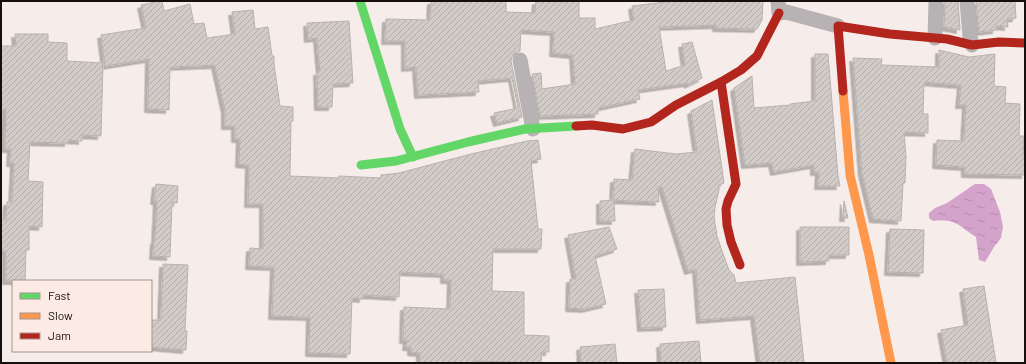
<svg xmlns="http://www.w3.org/2000/svg" width="1026" height="364" viewBox="0 0 1026 364" font-family="Barlow,sans-serif">
  <style>
    .water { fill: url(#water-ripples) }
    .building { fill: url(#building-hatch); stroke: #b8b2af; filter: url(#shadow) }
    .lines { fill: none; stroke-linecap: round; stroke-linejoin: round }
    .street { stroke: #b7b2b3; stroke-width: 15 }
    .fast { stroke: #63d668; stroke-width: 9 }
    .slow { stroke: #ff974d; stroke-width: 9 }
    .jam { stroke: #b3261e; stroke-width: 9 }
  </style>
  <defs>
    <pattern id="water-ripples" width="26" height="14" patternUnits="userSpaceOnUse"><rect width="26" height="14" fill="#d4a3cb"/><path d="M2 4q2-2 4 0t4 0M15 11q2-2 4 0t4 0" fill="none" stroke="#b58bad"/></pattern>
    <pattern id="building-hatch" width="6" height="6" patternUnits="userSpaceOnUse"><rect width="6" height="6" fill="#d2ccc8"/><path d="M-1 1l2-2M0 6l6-6M5 7l2-2" fill="none" stroke="#b3aeab"/></pattern>
    <filter id="shadow"><feDropShadow dx="-3.5" dy="3.5" stdDeviation="0" flood-color="#0004"/></filter>
  </defs>
  <rect width="100%" height="100%" fill="#f6edea"/>
  <path class="water" d="M 975,184 L 984,184 L 991,189 L 1000,212 L 1003,227 L 1001,238 L 994,247 L 985,262 L 979,260 L 976,237 C 957,225 957,219 933,221 L 929,218 L 929,213 L 935,208 L 947,203 Z"/>
  <g class="building">
    <polygon points="160,1 162,1 164,11 190,4 194,24 204,23 207,38 235,34 232,12 253,10 255,29 268,27 272,56 274,56 274,64 280,106 293,107 293,121 291,121 290,176 339,178 339,176 381,178 381,175 399,173 471,154 527,141 538,140 541,159 531,161 538,229 542,229 541,249 493,249 492,291 524,292 524,335 549,336 549,352 542,352 541,363 475,361 475,363 420,363 420,353 411,352 411,347 406,347 407,340 403,340 404,307 450,309 451,280 444,280 444,274 400,272 399,297 363,295 363,299 352,298 350,354 309,353 310,317 272,316 274,267 249,266 250,248 263,249 263,204 248,204 249,165 239,164 240,139 235,139 235,126 225,126 225,110 215,65 170,67 169,110 148,109 149,59 105,66 101,35 146,28 141,5"/>
    <polygon points="431,1 506,1 506,12 535,13 536,1 579,1 579,18 595,18 595,29 634,20 632,6 673,1 763,1 762,20 757,29 716,28 716,25 659,27 666,71 685,65 682,44 692,42 702,78 688,85 688,83 638,90 640,99 598,108 598,114 540,116 532,74 541,73 542,89 575,84 573,55 553,53 554,32 521,30 520,51 514,53 512,57 511,61 522,117 497,123 494,113 518,108 512,78 478,81 479,92 418,95 416,67 405,68 405,41 385,41 386,19 430,20"/>
    <polygon points="945,1 958,1 960,30 944,27"/>
    <polygon points="976,1 1015,1 1016,18 1007,19 1008,27 996,26 996,30 979,32"/>
    <polygon points="349,21 353,83 333,84 332,107 318,107 317,72 320,72 317,38 308,39 307,23"/>
    <polygon points="15,34 48,34 48,42 67,43 67,61 103,63 101,136 82,135 82,141 68,140 68,143 30,142 28,181 43,182 42,227 29,226 29,250 26,250 25,281 6,281 6,251 1,251 1,220 6,220 7,202 12,202 14,163 10,163 11,149 5,149 6,109 1,110 1,46 16,46"/>
    <polygon points="939,50 969,57 995,54 994,86 1006,87 1005,103 1020,104 1019,136 1024,136 1023,159 1025,159 1025,175 965,174 965,167 936,165 937,140 964,141 966,105 959,105 961,85 924,82 923,114 928,114 928,133 904,132 906,157 905,183 903,183 901,221 873,219 862,173 853,58 882,59 881,65 939,67"/>
    <polygon points="815,54 828,54 838,176 840,186 818,186 819,172 814,172 814,165 774,172 772,163 745,165 734,88 752,76 754,108 790,105 790,104 815,101"/>
    <polygon points="712,100 724,183 719,185 719,190 715,207 714,217 717,236 723,254 729,270 734,275 736,283 795,277 804,363 760,363 754,316 700,320 696,269 688,271 662,187 658,188 659,202 613,200 614,179 632,180 635,149 676,154 697,152 691,111"/>
    <polygon points="156,184 178,186 177,203 172,202 170,257 153,256 154,241 155,241 157,201 154,201"/>
    <polygon points="614,200 615,221 600,221 600,201"/>
    <polygon points="844,201 848,218 843,218"/>
    <polygon points="609,227 617,249 595,256 606,304 585,309 569,308 570,279 576,279 568,235"/>
    <polygon points="800,227 849,227 849,255 829,255 829,261 800,262"/>
    <polygon points="890,229 924,230 923,273 888,272"/>
    <polygon points="163,264 188,265 185,331 187,331 186,350 151,347 151,320 161,320"/>
    <polygon points="984,286 996,363 947,363 941,330 968,325 963,289"/>
    <polygon points="664,289 666,327 641,328 638,290"/>
    <polygon points="699,341 701,363 661,363 660,344"/>
    <polygon points="615,344 617,363 581,363 580,347"/>
  </g>
  <g class="lines">
    <g class="street">
      <polyline points="778,1 779,13 786,12 838,26"/>
      <polyline points="967,1 970,37 972,45"/>
      <polyline points="935,38 936,1"/>
      <polyline points="520,60 533,129"/>
    </g>
    <g class="fast">
      <polyline points="360,1 400,129 413,157"/>
      <polyline points="361,165 396,161 468,142 525,129 576,126"/>
    </g>
    <polyline class="slow" points="843,91 850,175 869,255 891,363"/>
    <g class="jam">
      <polyline points="721,82 736,184 728,201 726,209 727,225 731,242 740,265"/>
      <polyline points="843,91 838,26 890,34 947,39 972,45 999,42 1025,43"/>
      <polyline points="576,126 592,125 623,129 651,122 676,105 721,82 741,70 757,56 779,13"/>
    </g>
  </g>
  <rect width="1026" height="364" fill="none" stroke="#15100e" stroke-width="4"/>
  <rect x="12" y="280" width="140" height="72" fill="#fceae4" stroke="#a0938e"/>
  <rect x="20" y="293" width="20" height="6" fill="#63d668" stroke="#a0938e"/>
  <text x="48" y="300" font-size="12" fill="#15100e">Fast</text>
  <rect x="20" y="313" width="20" height="6" fill="#ff974d" stroke="#a0938e"/>
  <text x="48" y="320" font-size="12" fill="#15100e">Slow</text>
  <rect x="20" y="333" width="20" height="6" fill="#b3261e" stroke="#a0938e"/>
  <text x="48" y="340" font-size="12" fill="#15100e">Jam</text>
</svg>
